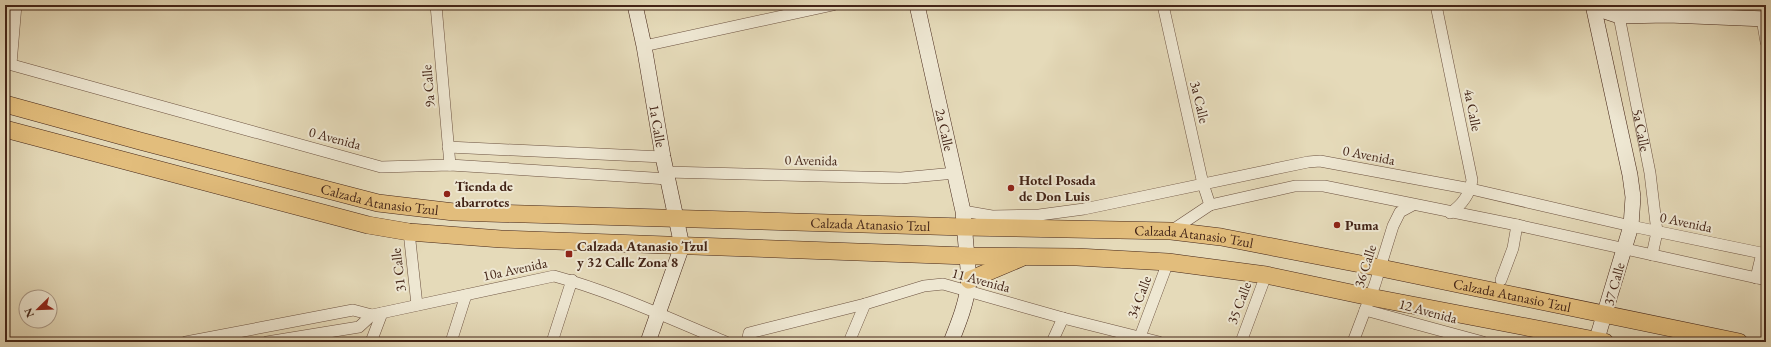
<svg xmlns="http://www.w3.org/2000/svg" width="1771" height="347" viewBox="0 0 1771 347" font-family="'EB Garamond',serif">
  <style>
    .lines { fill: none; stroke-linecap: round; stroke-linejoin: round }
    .street-casing { stroke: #6c5240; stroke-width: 12 }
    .secondary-casing { stroke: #432417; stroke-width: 16 }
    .primary-casing { stroke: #432417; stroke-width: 18 }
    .street { stroke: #eee7d2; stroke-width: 11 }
    .secondary { stroke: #eee7d2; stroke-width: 15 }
    .primary { stroke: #e2bd7c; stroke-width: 17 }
    .poi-dot { fill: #8f2418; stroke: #eee7d2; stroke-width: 1.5 }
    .labels { text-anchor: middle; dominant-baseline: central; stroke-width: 4; stroke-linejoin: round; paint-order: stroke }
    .street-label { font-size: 14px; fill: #432417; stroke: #eee7d2 }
    .poi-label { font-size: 14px; font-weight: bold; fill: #432417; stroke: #eee7d2; text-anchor: start }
  </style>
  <rect width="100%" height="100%" fill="#e5dab9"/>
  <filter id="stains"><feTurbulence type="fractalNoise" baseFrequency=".005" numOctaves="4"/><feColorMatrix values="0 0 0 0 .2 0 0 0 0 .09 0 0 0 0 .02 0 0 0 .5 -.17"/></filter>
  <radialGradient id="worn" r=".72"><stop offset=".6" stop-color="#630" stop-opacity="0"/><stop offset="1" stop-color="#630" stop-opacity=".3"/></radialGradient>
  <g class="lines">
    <defs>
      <g id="street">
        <polyline points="436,5 450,165"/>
        <polyline points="1163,5 1203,184 1210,205"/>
        <path d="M 1436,5 L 1472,180 C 1470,194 1462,205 1450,213"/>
        <path id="s1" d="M 1623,5 L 1619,16 L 1650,173 L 1657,232 L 1652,255"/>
        <polyline points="1762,19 1766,42"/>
        <polyline points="644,46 833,5"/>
        <polyline points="5,63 381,167 450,165 668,179"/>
        <polyline points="11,64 16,5"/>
        <polyline points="448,147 663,157"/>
        <polyline points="666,172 901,178 955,173"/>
        <polyline points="963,211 992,216 1039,215 1084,209 1308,162 1320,161 1471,189 1631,226 1766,254"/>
        <polyline points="1171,231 1210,205 1295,186 1324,186 1517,225 1766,280"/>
        <polyline points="409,232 417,305"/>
        <polyline points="1756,278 1762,253"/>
        <polyline points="1501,280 1513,248 1517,225"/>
        <polyline points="1365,310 1483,342"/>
        <path d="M 186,342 L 353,310 L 372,315 L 554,276 C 613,292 670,319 726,342"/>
        <polyline points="267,342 359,327 372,315"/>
        <polyline points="371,342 382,313"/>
        <polyline points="451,342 466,295"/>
        <polyline points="552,342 572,280"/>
        <polyline points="747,342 749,333 865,304 924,286 943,284 1063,318 1159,342"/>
        <polyline points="849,342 865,304"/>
        <polyline points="1052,342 1063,318"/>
        <polyline points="1138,342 1168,262"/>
        <polyline points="1241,342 1266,275"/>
        <polyline points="1353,342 1375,284 1393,226 1400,212 1413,205"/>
      </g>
      <g id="secondary">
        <path id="s2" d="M 635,5 L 644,46 L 663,157 L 682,246 L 648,342"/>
        <path id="s3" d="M 917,5 L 963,211 L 969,280 C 967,302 959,322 951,342"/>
        <polyline points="1593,5 1630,175 1633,197 1631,226 1596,342"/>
        <polyline points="1601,5 1607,12 1619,16 1668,15 1766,19"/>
      </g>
      <g id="primary">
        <path id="s4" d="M 5,104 L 140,141 L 378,203 L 454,212 L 964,227 L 1171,231 L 1221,237 L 1381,268 L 1739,342"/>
        <polyline points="5,129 368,225 409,232 501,239 967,256 1077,257 1168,262 1266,275 1370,297 1605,342"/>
        <polyline points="969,280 1021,258"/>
      </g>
    </defs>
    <use href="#street" class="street-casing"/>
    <use href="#secondary" class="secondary-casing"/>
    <use href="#primary" class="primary-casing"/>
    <use href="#street" class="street"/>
    <use href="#secondary" class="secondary"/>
    <use href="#primary" class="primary"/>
  </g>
  <g class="poi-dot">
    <circle cx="1011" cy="188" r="4"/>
    <circle cx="447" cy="194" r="4"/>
    <circle cx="1337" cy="225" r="4"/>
    <rect x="565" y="250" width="8" height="8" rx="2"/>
  </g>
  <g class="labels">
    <g class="street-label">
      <text transform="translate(428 86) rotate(-95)">9a Calle</text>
      <text transform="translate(1200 102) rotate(77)">3a Calle</text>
      <text transform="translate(1473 110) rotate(79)">4a Calle</text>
      <text stroke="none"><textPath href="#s2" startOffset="123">1a Calle</textPath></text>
      <text stroke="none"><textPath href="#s3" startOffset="128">2a Calle</textPath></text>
      <text stroke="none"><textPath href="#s1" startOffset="128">5a Calle</textPath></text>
      <text transform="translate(335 138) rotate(15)">0 Avenida</text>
      <text transform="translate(1369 155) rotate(11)">0 Avenida</text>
      <text transform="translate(811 160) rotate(1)">0 Avenida</text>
      <text stroke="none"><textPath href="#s4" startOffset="387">Calzada Atanasio Tzul</textPath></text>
      <text transform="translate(1686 222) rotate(12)">0 Avenida</text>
      <text stroke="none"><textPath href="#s4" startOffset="879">Calzada Atanasio Tzul</textPath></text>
      <text stroke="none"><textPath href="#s4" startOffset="1203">Calzada Atanasio Tzul</textPath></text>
      <text transform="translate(1365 266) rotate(-72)">36 Calle</text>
      <text transform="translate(515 269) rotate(-12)">10a Avenida</text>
      <text transform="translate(398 270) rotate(-97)">31 Calle</text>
      <text transform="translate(981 280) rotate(15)">11 Avenida</text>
      <text transform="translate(1614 284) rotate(-74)">37 Calle</text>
      <text stroke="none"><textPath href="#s4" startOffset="1527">Calzada Atanasio Tzul</textPath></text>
      <text transform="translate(1139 297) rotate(-69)">34 Calle</text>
      <text transform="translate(1239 303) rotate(-69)">35 Calle</text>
      <text transform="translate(1428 311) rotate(15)">12 Avenida</text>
    </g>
    <g class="poi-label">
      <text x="1019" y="180">Hotel Posada<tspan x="1019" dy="16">de Don Luis</tspan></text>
      <text x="455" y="186">Tienda de<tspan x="455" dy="16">abarrotes</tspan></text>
      <text x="1345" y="225">Puma</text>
      <text x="577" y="246">Calzada Atanasio Tzul<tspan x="577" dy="16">y 32 Calle Zona 8</tspan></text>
    </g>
  </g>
  <rect width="1771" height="347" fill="none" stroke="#e5dab9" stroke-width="20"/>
  <rect x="6" y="6" width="1759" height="335" fill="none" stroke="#432417" stroke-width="2"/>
  <rect x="10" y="10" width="1751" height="327" fill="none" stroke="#432417"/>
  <g transform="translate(38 309) rotate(247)"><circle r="19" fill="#eee7d2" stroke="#aa9987"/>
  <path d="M0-3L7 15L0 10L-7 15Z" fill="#8f2418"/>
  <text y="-6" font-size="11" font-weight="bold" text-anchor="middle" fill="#432417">N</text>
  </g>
  <rect width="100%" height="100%" filter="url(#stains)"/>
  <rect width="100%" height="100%" fill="url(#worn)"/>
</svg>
